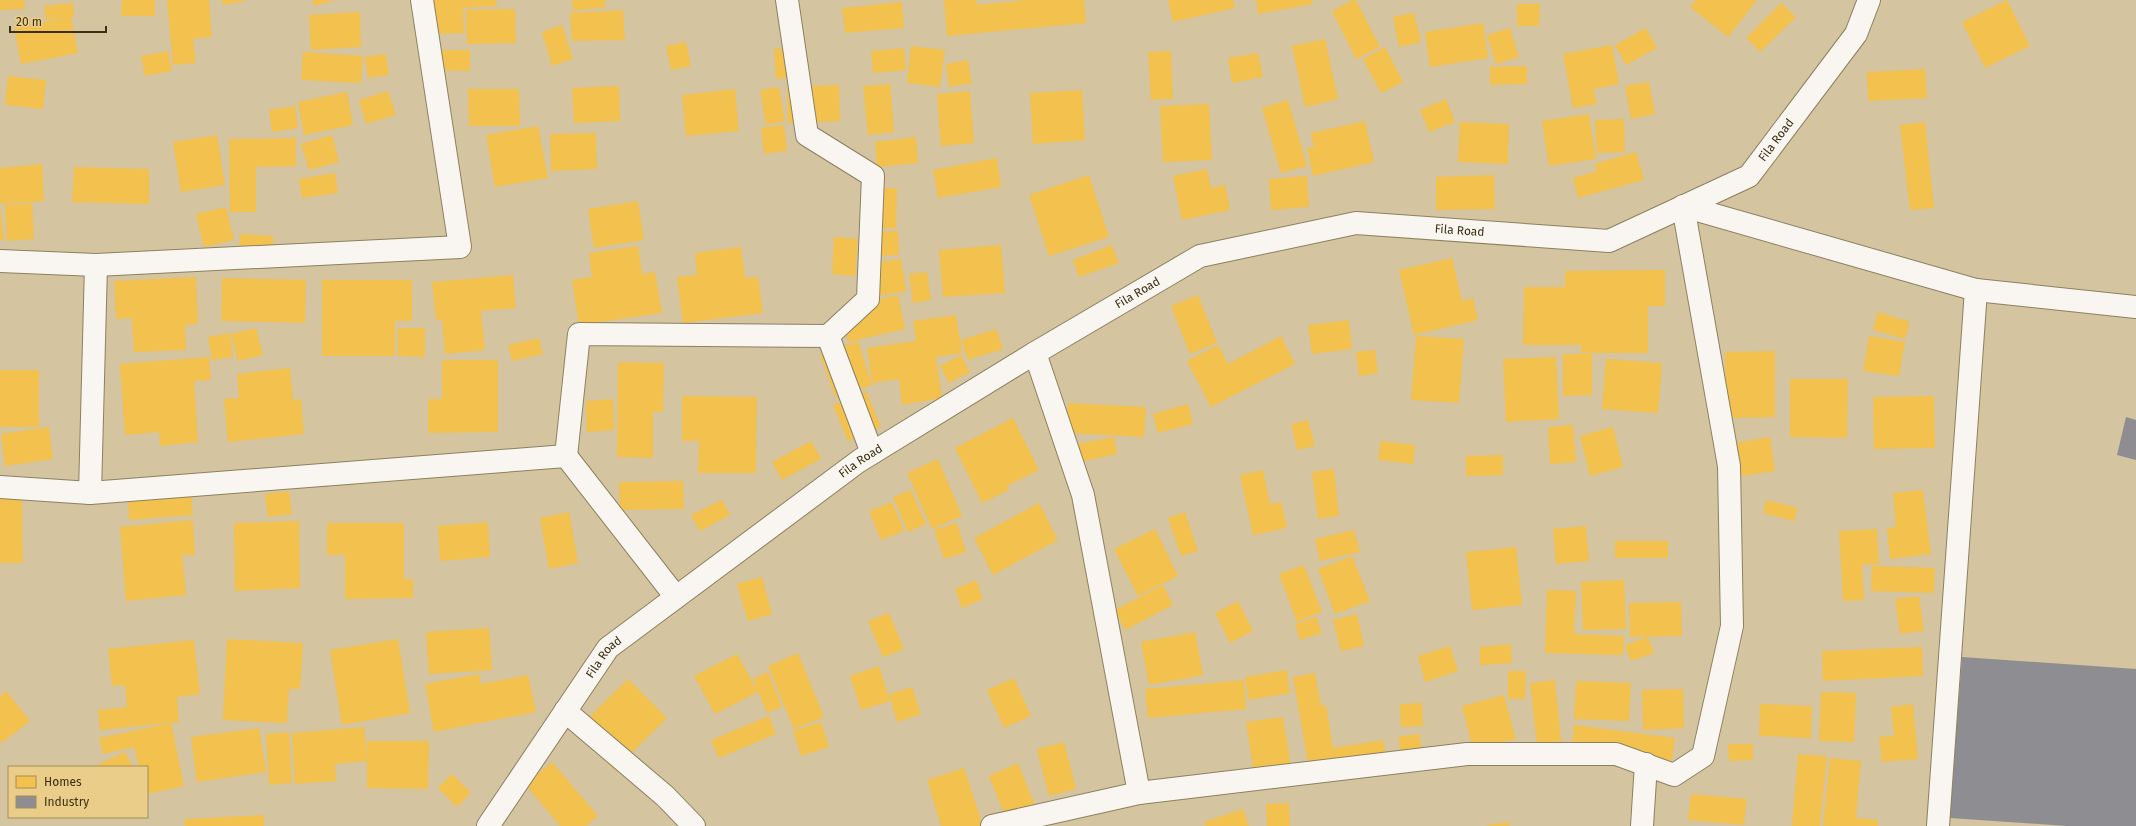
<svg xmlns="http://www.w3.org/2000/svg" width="2136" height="826" viewBox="0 0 2136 826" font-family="'Fira Sans',sans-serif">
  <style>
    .homes { fill: #f2c14e }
    .industry { fill: #8d8d92 }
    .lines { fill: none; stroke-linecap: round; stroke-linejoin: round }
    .street-casing { stroke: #8c8060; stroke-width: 24 }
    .secondary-casing { stroke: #8c8060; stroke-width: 24 }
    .street { stroke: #f9f6f1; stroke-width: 22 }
    .secondary { stroke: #f9f6f1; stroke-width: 22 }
    .labels { text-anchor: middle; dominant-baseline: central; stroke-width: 4; stroke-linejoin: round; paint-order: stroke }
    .street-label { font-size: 12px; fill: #3b3013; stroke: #eacd89 }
  </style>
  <rect width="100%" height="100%" fill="#d4c49f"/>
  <g class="homes">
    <polygon points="0,0 24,0 25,9 0,10"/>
    <polygon points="122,0 155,0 155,16 121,16"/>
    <polygon points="167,0 209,0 212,37 193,39 196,63 173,65"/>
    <polygon points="222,0 245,0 245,1 223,5"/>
    <polygon points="313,0 335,0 314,6"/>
    <polygon points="428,0 496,0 497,6 463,8 464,33 430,34"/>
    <polygon points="572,0 605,0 606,7 573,11"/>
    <polygon points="944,0 977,0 977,5 1027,0 1084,0 1086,23 947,36"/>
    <polygon points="1168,0 1233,0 1235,8 1173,22"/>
    <polygon points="1256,0 1312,0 1313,4 1258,14"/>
    <polygon points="1353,0 1356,0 1380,47 1356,59 1332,11"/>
    <polygon points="1696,0 1757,0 1728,37 1690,7"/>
    <polygon points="2007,0 2030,46 1985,68 1962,22"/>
    <polygon points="902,2 904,28 845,33 842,8"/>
    <polygon points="73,3 74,17 71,17 78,53 21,64 14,28 66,18 46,20 44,6"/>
    <polygon points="1781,3 1796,17 1760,52 1746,38"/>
    <polygon points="1517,4 1540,4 1539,26 1517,26"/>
    <polygon points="515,9 516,43 467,44 466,10"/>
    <polygon points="623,10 625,40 572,41 570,13"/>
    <polygon points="360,12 361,47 311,50 309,15"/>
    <polygon points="1414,13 1421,42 1399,47 1393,17"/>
    <polygon points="1483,23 1488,58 1430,67 1425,32"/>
    <polygon points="562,25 573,59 552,66 542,32"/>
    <polygon points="1510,28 1519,57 1496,64 1487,35"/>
    <polygon points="1646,28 1657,48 1626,65 1615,45"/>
    <polygon points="1325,39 1338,99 1305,107 1292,46"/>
    <polygon points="686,42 691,66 671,70 666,46"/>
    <polygon points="1612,45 1619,84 1593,89 1597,104 1573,108 1563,54"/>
    <polygon points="911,46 945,50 940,87 907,83"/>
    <polygon points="796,47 798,77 776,79 774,49"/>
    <polygon points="1385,47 1403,82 1381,93 1363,59"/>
    <polygon points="904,48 906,70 873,73 871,51"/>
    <polygon points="429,50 470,50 470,71 429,70"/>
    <polygon points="168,51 172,71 145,76 141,56"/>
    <polygon points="1171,51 1173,99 1151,100 1148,52"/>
    <polygon points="303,52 363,56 361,83 301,80"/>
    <polygon points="1258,53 1263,77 1232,83 1228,58"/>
    <polygon points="386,54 389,75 368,78 365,57"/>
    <polygon points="968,60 972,83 949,87 946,64"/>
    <polygon points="1527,66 1527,84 1490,85 1490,67"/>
    <polygon points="1925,69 1927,98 1868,101 1867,72"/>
    <polygon points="8,76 46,80 43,109 5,105"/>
    <polygon points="1649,82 1655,114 1631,119 1625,86"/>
    <polygon points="890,84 894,132 868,135 863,86"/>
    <polygon points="839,85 840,121 788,123 787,87"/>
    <polygon points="619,86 620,121 574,123 572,88"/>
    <polygon points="779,87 785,121 766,125 760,90"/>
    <polygon points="468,89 519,89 520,126 469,126"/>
    <polygon points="735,89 739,131 686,136 682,95"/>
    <polygon points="1082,90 1085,140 1033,144 1030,93"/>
    <polygon points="388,91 396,115 366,124 359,100"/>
    <polygon points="970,91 974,143 941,146 937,94"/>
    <polygon points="347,92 353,125 304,135 298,102"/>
    <polygon points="1446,99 1455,122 1429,132 1420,110"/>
    <polygon points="1288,100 1307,166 1281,173 1262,108"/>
    <polygon points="1209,104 1212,160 1163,162 1160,106"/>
    <polygon points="295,106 298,128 272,132 269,110"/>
    <polygon points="1589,114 1596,159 1549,166 1542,121"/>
    <polygon points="1624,119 1625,152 1597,153 1595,120"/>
    <polygon points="1365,121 1374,162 1313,176 1307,148 1314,147 1311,133"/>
    <polygon points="1460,122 1509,124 1508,164 1458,162"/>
    <polygon points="1925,122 1934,208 1910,210 1900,125"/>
    <polygon points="784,125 787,151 764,154 761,128"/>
    <polygon points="538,126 548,178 495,187 486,135"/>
    <polygon points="596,133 597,169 551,171 550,134"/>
    <polygon points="217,135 225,185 181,192 173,142"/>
    <polygon points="332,135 339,162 309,170 301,144"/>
    <polygon points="916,137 918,163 877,167 875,142"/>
    <polygon points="296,138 296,166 256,167 256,212 230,212 229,139"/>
    <polygon points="1636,152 1644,180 1578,198 1573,178 1597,171 1594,164"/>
    <polygon points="997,158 1001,187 938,198 933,170"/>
    <polygon points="42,164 44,201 0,204 0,168"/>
    <polygon points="74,167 149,169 149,204 72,202"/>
    <polygon points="1207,169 1211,188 1225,185 1230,210 1182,220 1173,176"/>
    <polygon points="335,173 338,193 302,198 299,179"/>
    <polygon points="1089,175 1109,237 1049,256 1029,195"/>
    <polygon points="1494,175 1495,209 1436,210 1436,177"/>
    <polygon points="1307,176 1309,207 1271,210 1269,179"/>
    <polygon points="867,188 897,188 896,228 867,228"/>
    <polygon points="638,201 644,240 594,248 588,209"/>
    <polygon points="32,203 34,239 7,241 5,205"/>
    <polygon points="0,205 4,240 0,240"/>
    <polygon points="226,207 234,240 204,247 196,214"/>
    <polygon points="898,231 899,255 863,257 861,232"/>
    <polygon points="240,234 273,236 273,255 239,254"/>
    <polygon points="834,237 858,239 855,276 832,274"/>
    <polygon points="1001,245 1005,293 943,297 939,250"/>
    <polygon points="1112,245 1119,263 1079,277 1073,260"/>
    <polygon points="638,246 642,274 655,272 662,313 579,325 572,280 592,277 589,253"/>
    <polygon points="741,247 745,278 758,277 763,313 683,323 677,277 697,275 695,253"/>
    <polygon points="1452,258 1462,301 1473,298 1478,320 1414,335 1399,270"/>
    <polygon points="901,259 906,291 877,296 872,263"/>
    <polygon points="1665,270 1665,306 1648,306 1648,353 1581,353 1581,345 1523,345 1524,287 1565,287 1565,271"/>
    <polygon points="927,272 931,300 913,303 909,274"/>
    <polygon points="513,275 516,308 481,311 485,350 445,354 442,320 436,320 432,282"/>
    <polygon points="196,277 198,324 185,325 186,350 134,352 132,318 116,319 114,281"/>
    <polygon points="222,278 306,280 305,323 221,321"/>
    <polygon points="322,280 412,280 412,321 395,321 395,356 322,356"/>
    <polygon points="898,295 905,329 848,342 840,308"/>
    <polygon points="1198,295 1217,343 1190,354 1171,306"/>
    <polygon points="1878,312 1910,322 1905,339 1873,330"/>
    <polygon points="956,315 962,353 936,357 942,398 902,405 899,379 872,383 867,348 916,341 913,321"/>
    <polygon points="1349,320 1352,349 1312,354 1308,325"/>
    <polygon points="256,328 263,355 238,361 231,334"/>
    <polygon points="398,328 425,328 425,357 398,356"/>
    <polygon points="996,329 1003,349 968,360 961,340"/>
    <polygon points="230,333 233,357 212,360 208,337"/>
    <polygon points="1281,336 1295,364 1211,407 1187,361 1218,345 1228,364"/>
    <polygon points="1416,336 1464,339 1459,403 1411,400"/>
    <polygon points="1869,336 1905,342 1899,376 1863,371"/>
    <polygon points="539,338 543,354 512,361 508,345"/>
    <polygon points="858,341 872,385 835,397 820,354"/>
    <polygon points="1375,350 1378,373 1359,376 1356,352"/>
    <polygon points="1775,351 1775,417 1726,418 1725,352"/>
    <polygon points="1563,354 1592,354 1592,395 1563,396"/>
    <polygon points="961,355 970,372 949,383 940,366"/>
    <polygon points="209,357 211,380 194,381 198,442 160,446 159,432 125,435 120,364"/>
    <polygon points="1556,357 1559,419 1506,422 1503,359"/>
    <polygon points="1606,359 1662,363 1658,413 1602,409"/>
    <polygon points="442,360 498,360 498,432 428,433 428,399 442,399"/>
    <polygon points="618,362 664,363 663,412 653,412 653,458 617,457"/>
    <polygon points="290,368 293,400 301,399 304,434 228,442 224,399 239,398 237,374"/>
    <rect x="0" y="370" width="39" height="57"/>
    <polygon points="1790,379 1848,379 1847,438 1790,437"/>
    <polygon points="866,391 881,427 848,441 833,405"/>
    <polygon points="682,396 757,397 756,473 698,473 699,441 682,441"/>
    <polygon points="1934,396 1935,448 1874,449 1873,397"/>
    <polygon points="613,399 614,430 587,432 586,401"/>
    <polygon points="1068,403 1146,407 1144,437 1066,433"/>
    <polygon points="1188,404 1193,424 1158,433 1153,414"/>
    <polygon points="1013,418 1039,470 1007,486 1009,490 982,503 955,448"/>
    <polygon points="1308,420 1315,446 1297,450 1291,424"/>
    <polygon points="1573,425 1576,462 1550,464 1548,427"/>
    <polygon points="49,427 53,459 5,466 1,434"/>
    <polygon points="1613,427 1623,467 1590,476 1580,436"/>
    <polygon points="1114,437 1117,454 1075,463 1071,445"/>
    <polygon points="1770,437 1775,471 1735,477 1730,444"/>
    <polygon points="811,441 821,459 782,480 772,462"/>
    <polygon points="1381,441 1415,445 1413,464 1378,460"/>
    <polygon points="1503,455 1503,475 1466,476 1466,456"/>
    <polygon points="938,459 962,516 932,529 907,473"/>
    <polygon points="1334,469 1339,516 1318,519 1312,472"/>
    <polygon points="1263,470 1270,504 1281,502 1287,528 1253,535 1240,475"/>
    <polygon points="683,481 684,509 620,510 619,482"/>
    <polygon points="911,490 926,524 908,532 893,497"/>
    <polygon points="1923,490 1931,554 1890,559 1887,528 1896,527 1893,493"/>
    <polygon points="289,491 292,514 268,517 265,494"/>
    <polygon points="191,494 193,515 129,520 128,499"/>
    <polygon points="0,498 22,498 23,563 0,563"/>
    <polygon points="722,500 730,515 700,531 691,515"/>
    <polygon points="1766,500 1798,508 1794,521 1763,513"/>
    <polygon points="892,502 904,531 881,540 869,511"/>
    <polygon points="1039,503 1058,540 993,575 974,538"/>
    <polygon points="569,512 578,563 549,569 540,518"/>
    <polygon points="1185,512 1198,551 1181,556 1168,518"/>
    <polygon points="193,520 195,555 182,555 186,595 126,601 120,527"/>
    <polygon points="299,521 300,588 235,591 234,523"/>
    <polygon points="488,522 490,557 440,561 438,526"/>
    <polygon points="327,523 404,523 404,579 413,579 413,598 345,599 345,555 327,555"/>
    <polygon points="957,523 966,552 944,559 934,530"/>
    <polygon points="1586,526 1589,561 1556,564 1553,529"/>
    <polygon points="1155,529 1178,576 1138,596 1114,549"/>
    <polygon points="1877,529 1879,564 1862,565 1864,600 1843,601 1839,531"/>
    <polygon points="1354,530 1360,552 1320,561 1315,539"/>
    <rect x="1615" y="541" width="53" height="17"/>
    <polygon points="1516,547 1522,605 1472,610 1466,552"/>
    <polygon points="1352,556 1370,601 1335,614 1318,569"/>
    <polygon points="1304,565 1322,612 1297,622 1279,574"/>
    <polygon points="1872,566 1935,568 1934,593 1871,591"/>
    <polygon points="762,577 772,614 748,621 737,584"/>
    <polygon points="976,580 983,599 962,608 955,589"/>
    <polygon points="1624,580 1626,629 1583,630 1581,582"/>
    <polygon points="1163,585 1173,605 1125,630 1115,610"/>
    <polygon points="1547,590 1576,591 1574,634 1624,636 1623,655 1545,653"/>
    <polygon points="1919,596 1924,631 1900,634 1895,599"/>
    <polygon points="1238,601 1253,631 1230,643 1215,613"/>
    <polygon points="1681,602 1682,636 1630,637 1629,603"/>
    <polygon points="889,613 904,649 883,657 868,621"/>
    <polygon points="1357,614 1364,646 1341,651 1333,620"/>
    <polygon points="1316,617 1322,633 1300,640 1295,624"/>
    <polygon points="489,628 492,670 429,674 426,632"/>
    <polygon points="1195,632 1203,675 1149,685 1141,642"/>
    <polygon points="1648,637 1654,653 1631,661 1625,645"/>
    <polygon points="227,639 303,643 300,689 289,689 287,723 223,720"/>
    <polygon points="398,639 410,713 342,725 330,650"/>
    <polygon points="194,640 200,694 177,697 179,722 100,730 98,710 127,707 125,685 112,686 108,649"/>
    <polygon points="1511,644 1512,663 1480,665 1480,647"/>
    <polygon points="1450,646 1458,671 1425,682 1418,656"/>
    <polygon points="1922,647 1923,676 1823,681 1822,651"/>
    <polygon points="798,653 824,717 794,729 768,666"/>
    <polygon points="737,654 758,692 715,714 694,676"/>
    <polygon points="879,666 890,701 861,710 850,676"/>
    <polygon points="1287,670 1290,693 1249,700 1245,677"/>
    <polygon points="1508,671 1526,671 1525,699 1508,699"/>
    <polygon points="768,672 782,707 767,713 753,679"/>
    <polygon points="1315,673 1321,706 1326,705 1333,748 1383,740 1387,761 1310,774 1293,677"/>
    <polygon points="479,674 481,684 528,675 536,712 434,732 425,684"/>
    <polygon points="1014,678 1031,716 1004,728 987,690"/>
    <polygon points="628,679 667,718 614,770 576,730"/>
    <polygon points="1244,680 1246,709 1148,718 1145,689"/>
    <polygon points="1555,680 1562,750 1538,753 1530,683"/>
    <polygon points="1576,681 1631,683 1629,721 1574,719"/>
    <polygon points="912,687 921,714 897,722 889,694"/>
    <polygon points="1683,689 1684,728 1643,730 1642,690"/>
    <polygon points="6,691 30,721 2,743 0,740 0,697"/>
    <polygon points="1821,692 1856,693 1854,742 1819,741"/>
    <polygon points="1504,695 1516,739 1473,750 1462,706"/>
    <polygon points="1422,703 1423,726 1401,727 1400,704"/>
    <polygon points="1760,704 1812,706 1811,738 1759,736"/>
    <polygon points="1913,704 1918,759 1882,762 1879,737 1894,736 1891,707"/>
    <polygon points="769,716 776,734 719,758 711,740"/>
    <polygon points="1283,717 1291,767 1254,773 1246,722"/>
    <polygon points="821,722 829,747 801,756 793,731"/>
    <polygon points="171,723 184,786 147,794 147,767 139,767 134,747 103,754 99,738"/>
    <polygon points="1574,725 1675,738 1671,765 1571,752"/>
    <polygon points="364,727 367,761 335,764 336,781 295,784 292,733"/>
    <polygon points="259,728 266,772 197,782 191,737"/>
    <polygon points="289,732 292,783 269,785 266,734"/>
    <polygon points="1419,734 1425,767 1404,770 1398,737"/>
    <polygon points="367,741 429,741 428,789 367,788"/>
    <polygon points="1064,742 1076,789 1049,796 1037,749"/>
    <polygon points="1728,744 1753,744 1753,760 1729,761"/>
    <polygon points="125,752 133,767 93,767"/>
    <polygon points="1798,754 1827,756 1820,826 1792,826"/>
    <polygon points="1830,758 1861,761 1856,818 1878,820 1878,826 1823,826"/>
    <polygon points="552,762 598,816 586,826 560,826 525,784"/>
    <polygon points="1018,763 1036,808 1007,821 989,776"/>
    <polygon points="964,768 983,826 941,826 927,780"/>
    <polygon points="452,774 471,793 457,807 438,788"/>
    <polygon points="1691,794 1747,799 1744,825 1688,820"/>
    <polygon points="1289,803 1290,826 1267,826 1266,804"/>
    <polygon points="1243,809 1249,826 1206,826 1204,822"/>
    <polygon points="264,815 264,826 185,826 185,819"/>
    <polygon points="1509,822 1509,826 1487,826 1487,825"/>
  </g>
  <g class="industry">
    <polygon points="2126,417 2136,420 2136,460 2117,455"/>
    <polygon points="1962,657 2136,669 2136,826 2067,826 1950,818"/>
  </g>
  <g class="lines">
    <defs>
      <g id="street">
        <polyline points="787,0 807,135 873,176 868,299 828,336"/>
        <polyline points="0,261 96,265 460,247 422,0"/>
        <polyline points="1035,353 1083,495 1139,793"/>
        <polyline points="566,456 579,334 828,336 872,453"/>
        <polyline points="0,487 90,493 566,456 676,597"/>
        <polyline points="90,493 96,265"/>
        <polyline points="565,711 665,796 694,826"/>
        <polyline points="992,826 1139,793 1467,754 1616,754 1674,775 1703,756 1732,626 1729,466 1683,206 1976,290 2136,307"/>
        <polyline points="1642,826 1646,764"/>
        <polyline points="1938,826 1976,290"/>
      </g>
      <g id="secondary">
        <path id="s1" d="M 488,826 L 608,648 L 859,461 L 1035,353 L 1200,256 L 1356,223 L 1609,241 L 1749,176 L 1856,34 L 1869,0"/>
      </g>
    </defs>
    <use href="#street" class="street-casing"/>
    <use href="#secondary" class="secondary-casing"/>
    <use href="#street" class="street"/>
    <use href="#secondary" class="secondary"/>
  </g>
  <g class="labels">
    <g class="street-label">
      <text stroke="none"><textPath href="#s1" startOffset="1538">Fila Road</textPath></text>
      <text stroke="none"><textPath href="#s1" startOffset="1189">Fila Road</textPath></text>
      <text stroke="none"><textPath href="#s1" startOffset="853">Fila Road</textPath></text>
      <text stroke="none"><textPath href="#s1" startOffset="529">Fila Road</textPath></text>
      <text stroke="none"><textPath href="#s1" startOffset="205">Fila Road</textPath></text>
    </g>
  </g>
  <rect x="8" y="766" width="140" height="52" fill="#eacd89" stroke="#a48e5a"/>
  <rect x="16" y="776" width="20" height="12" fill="#f2c14e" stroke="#a48e5a"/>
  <text x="44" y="786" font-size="12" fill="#3b3013">Homes</text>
  <rect x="16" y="796" width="20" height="12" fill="#8d8d92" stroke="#a48e5a"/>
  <text x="44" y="806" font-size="12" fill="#3b3013">Industry</text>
  <path d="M10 26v6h96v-6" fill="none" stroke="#3b3013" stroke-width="2"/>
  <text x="16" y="26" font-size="12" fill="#3b3013" stroke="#eacd89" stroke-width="3" paint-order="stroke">20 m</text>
</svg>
